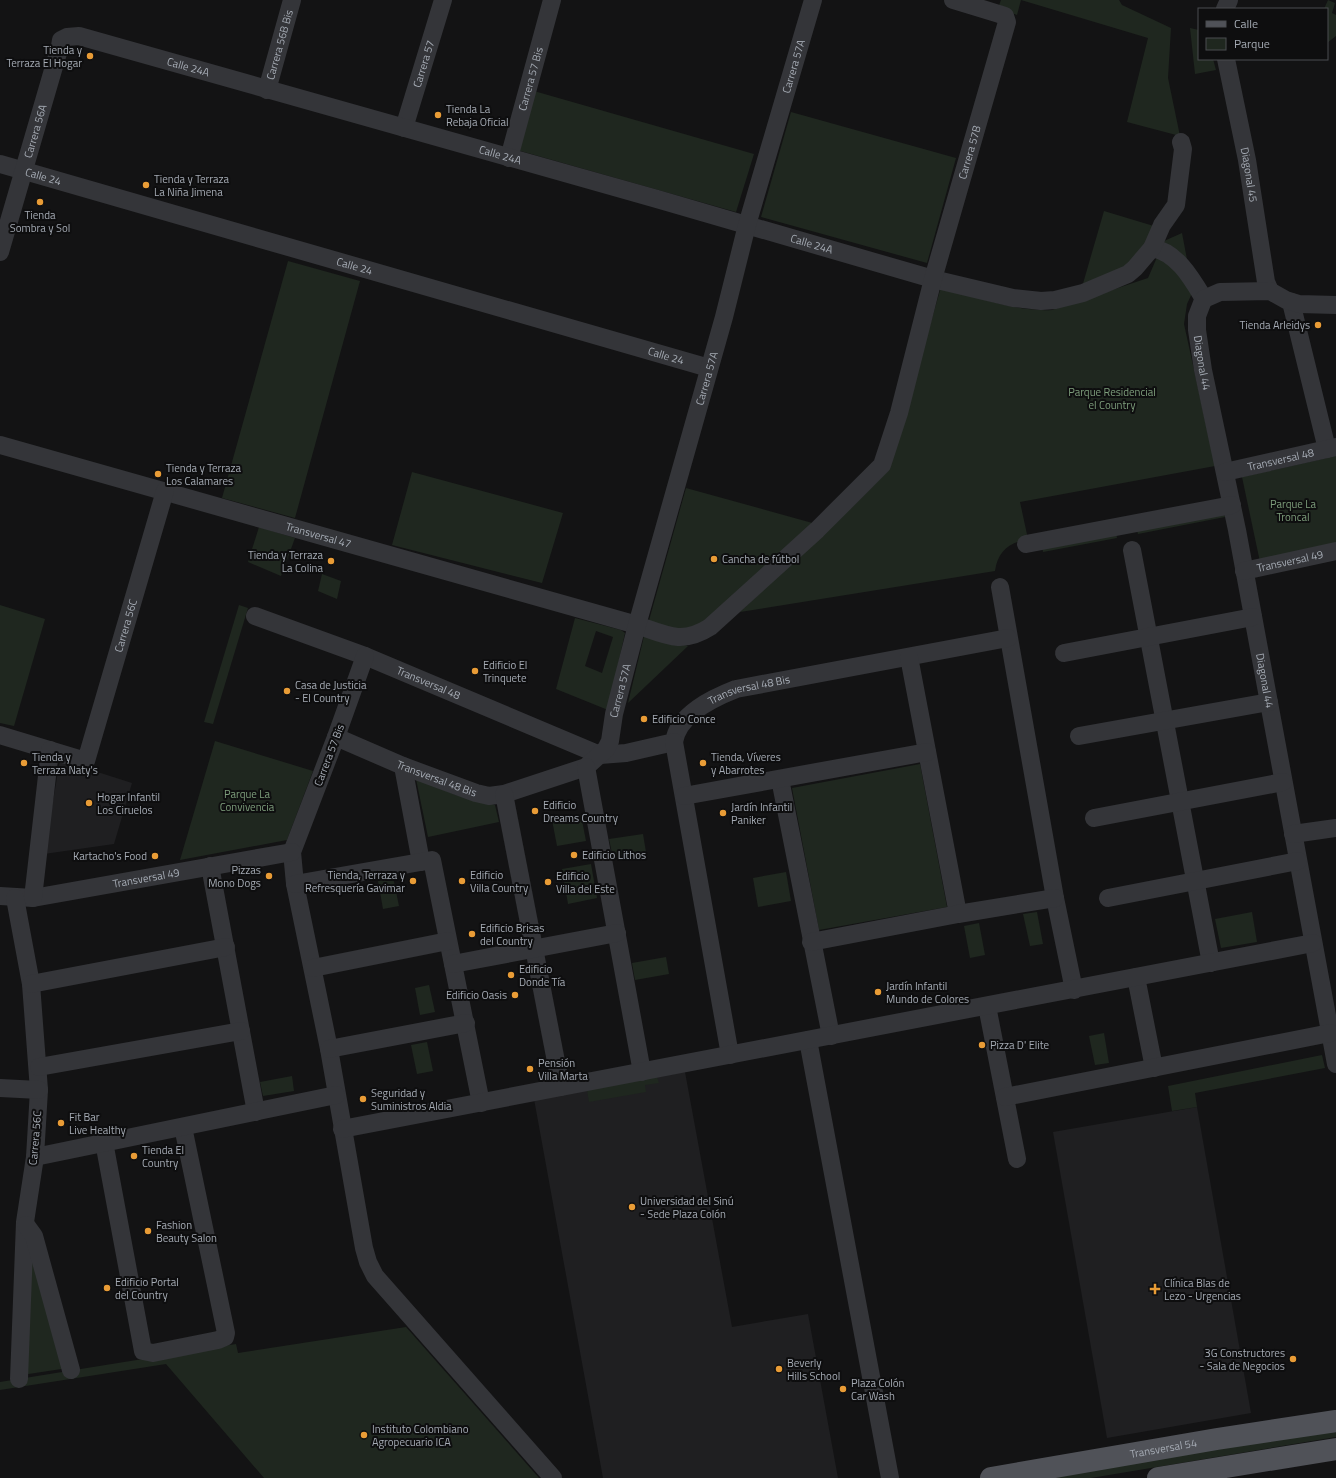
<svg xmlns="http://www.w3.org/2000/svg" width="1336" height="1478" viewBox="0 0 1336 1478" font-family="'Titillium Web',sans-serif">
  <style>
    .built { fill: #1f1f21 }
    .green { fill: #1f271f; fill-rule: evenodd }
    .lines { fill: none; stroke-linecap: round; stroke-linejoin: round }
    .street { stroke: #343539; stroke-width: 18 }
    .primary { stroke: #505258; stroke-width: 22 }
    .poi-dot { fill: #e99c36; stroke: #0e0e0f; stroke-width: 1.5 }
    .labels { text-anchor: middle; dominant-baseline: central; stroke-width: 4; stroke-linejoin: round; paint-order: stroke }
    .street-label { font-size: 11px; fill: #a5abb4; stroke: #0e0e0f }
    .poi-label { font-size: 11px; fill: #a5abb4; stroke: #0e0e0f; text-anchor: start }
    .park-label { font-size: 11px; fill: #7e9e7c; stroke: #0e0e0f }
  </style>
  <rect width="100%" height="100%" fill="#131314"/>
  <g class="built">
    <polygon points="60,760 132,783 114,844 44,854"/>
    <polygon points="685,1072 732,1327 808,1314 838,1478 603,1478 534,1099"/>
    <polygon points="1197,1107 1251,1413 1107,1438 1053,1132"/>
  </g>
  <g class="green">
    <polygon points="1001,0 1119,0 1122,5 1171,28 1168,78 1180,136 1127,122 1148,38 1021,0 1017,15 998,8"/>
    <polygon points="1328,0 1335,3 1332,13 1336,15 1336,36 1327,43 1327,9 1324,9"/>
    <polygon points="1190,28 1199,30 1199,59 1213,59 1216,70 1195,74"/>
    <polygon points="534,91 754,154 736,212 517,150"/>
    <polygon points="791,112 956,158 927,263 761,217"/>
    <polygon points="1104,211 1157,227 1135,262 1082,287"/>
    <path d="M 1182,233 L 1193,291 L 1187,304 L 1184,324 L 1215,466 L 1020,502 L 1028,539 C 1010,543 998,550 995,571 L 740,612 L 888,471 L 941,287 C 977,297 1015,312 1052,310 L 1148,278 L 1164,241 Z"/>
    <polygon points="288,261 360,281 295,518 222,498"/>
    <polygon points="1336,456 1336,545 1260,562 1242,477"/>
    <polygon points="412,472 563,513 542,583 392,545"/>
    <polygon points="686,488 816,524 710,622 676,631 648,624"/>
    <polygon points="1224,512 1225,517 1138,534 1136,528"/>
    <polygon points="259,527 295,538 281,576 248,562"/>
    <polygon points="1116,532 1117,538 1043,552 1042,546"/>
    <polygon points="322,574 341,581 337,599 318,591"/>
    <polygon points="0,605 45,619 14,726 0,723"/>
    <polygon points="239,605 248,608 213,724 204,722"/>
    <path d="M 575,618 L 621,630 L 625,633 L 608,710 L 556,689 ZM 596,631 L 613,637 L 602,673 L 585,666 Z"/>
    <polygon points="645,632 688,646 628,703"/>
    <polygon points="215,741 313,771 287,840 180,860"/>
    <polygon points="920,764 947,907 819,930 792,788"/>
    <polygon points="416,779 456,795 495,805 499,822 428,837"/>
    <polygon points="581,815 586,841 557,846 552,820"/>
    <polygon points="643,834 646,852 613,858 609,839"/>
    <polygon points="591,864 597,898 568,904 562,869"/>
    <polygon points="786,872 791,901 758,907 753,878"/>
    <polygon points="393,877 399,906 383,909 378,881"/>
    <polygon points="1037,912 1043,944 1030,946 1023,914"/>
    <polygon points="1252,912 1257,942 1221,948 1215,919"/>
    <polygon points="979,923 985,955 970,958 964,926"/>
    <polygon points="666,957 669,974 635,980 632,963"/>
    <polygon points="429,985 435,1012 420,1015 415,988"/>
    <polygon points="1104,1033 1109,1063 1095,1065 1089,1036"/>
    <polygon points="427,1042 433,1071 417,1074 411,1045"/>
    <polygon points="1322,1055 1325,1068 1195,1093 1197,1107 1172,1111 1168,1086"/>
    <polygon points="292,1076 294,1091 263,1096 260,1082"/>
    <polygon points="657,1077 659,1083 645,1085 646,1092 589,1102 587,1090"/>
    <polygon points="28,1238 68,1368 22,1375"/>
    <polygon points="406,1327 539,1478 264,1478 166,1364 0,1390 0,1382 236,1344 238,1353"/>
    <polygon points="1336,1429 1336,1437 1091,1478 1044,1478"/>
  </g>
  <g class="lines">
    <g class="street">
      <polyline points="1225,9 1229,0"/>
      <path id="s1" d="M 1226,59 L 1247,160 L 1266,282 L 1270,291"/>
      <path id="s2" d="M 267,90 L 292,0"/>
      <path id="s3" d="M 404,128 L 443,0"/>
      <path id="s4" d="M 509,158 L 552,0"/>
      <path id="s5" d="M 0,164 L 709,368"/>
      <path d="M 1152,248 C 1177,252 1192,279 1204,299"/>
      <path id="s6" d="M 0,252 L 60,46 L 61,40 L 67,37 L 79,36 L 657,199 L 933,279 L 1013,298 L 1041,301 L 1055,300 L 1083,293 L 1128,274 L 1135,268 L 1152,248 L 1162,225 L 1176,205 L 1183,149 L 1181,142"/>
      <polyline points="1291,302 1327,449"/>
      <path id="s7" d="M 1336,305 L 1299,304 L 1286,300 L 1270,291 L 1220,292 L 1204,299 L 1202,303 L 1197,316 L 1197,330 L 1203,370 L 1237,530 L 1336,1064"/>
      <path id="s8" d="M 0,445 L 637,625 C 666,635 682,645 710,627 L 817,530 L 882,465 L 899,413 L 933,279 L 1007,22 L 1005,16 L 999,14 L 953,0"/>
      <path id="s9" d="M 1225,472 L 1336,447"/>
      <polyline points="1026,544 1232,505"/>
      <polyline points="1132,550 1211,963"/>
      <path id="s10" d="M 1244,571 L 1336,551"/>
      <polyline points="1000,587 1055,898 1074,990"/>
      <path id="s11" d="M 255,616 L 365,656 L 600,755 L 626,753 L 674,742 C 678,714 713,698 736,689 L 1008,638"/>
      <polyline points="1064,653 1253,617"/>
      <polyline points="365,656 336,737 292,852 295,884 329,1049 364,1248 368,1262 375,1276 553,1478"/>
      <polyline points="909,657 958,914"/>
      <path id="s12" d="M 0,735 L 86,761 L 165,491"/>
      <polyline points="1079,736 1269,702"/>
      <path id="s13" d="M 336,737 L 403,766 L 476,793 L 489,796 L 504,794 L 586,767 L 606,749 L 610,741 L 614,714 L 637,625 L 724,317 L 747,225 L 813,0"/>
      <polyline points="674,742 730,1055"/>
      <polyline points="403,766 421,862"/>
      <polyline points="586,767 642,1072"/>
      <polyline points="780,779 831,1036"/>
      <polyline points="504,794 561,1087"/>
      <polyline points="684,796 927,752"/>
      <polyline points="1094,818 1283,782"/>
      <polyline points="1293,834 1336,828"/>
      <polyline points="210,866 256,1112"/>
      <polyline points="295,884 432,860 481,1103"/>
      <path id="s14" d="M 0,896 L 33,898 L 292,852"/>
      <polyline points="15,898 31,984 39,1090 35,1157 25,1222 19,1379"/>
      <polyline points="33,898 50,750"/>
      <polyline points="1108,898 1298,861"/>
      <polyline points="811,942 958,914 1055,898"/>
      <polyline points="453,964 617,933"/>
      <polyline points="313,968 448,941"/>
      <polyline points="1136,977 1154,1068"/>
      <polyline points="31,984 226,947"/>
      <polyline points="987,1006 1017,1159"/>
      <polyline points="808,1040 890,1478"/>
      <polyline points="329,1049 466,1023"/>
      <polyline points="39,1067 241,1031"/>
      <polyline points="0,1088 39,1090"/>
      <polyline points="1005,1097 1330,1033"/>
      <polyline points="342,1129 1313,943"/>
      <polyline points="104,1142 143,1351 153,1353 218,1340 225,1337 226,1333 183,1127"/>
      <polyline points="35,1157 336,1095"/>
      <polyline points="26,1225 34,1236 71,1370"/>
    </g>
    <g class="primary">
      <path id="s15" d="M 991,1478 L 1217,1439 L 1336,1421"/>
      <polyline points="1158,1478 1336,1449"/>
    </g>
  </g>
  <g class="poi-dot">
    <circle cx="90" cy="56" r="4"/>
    <circle cx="438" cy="115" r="4"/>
    <circle cx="146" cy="185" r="4"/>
    <circle cx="40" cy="202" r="4"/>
    <circle cx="1318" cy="325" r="4"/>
    <circle cx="158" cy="474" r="4"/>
    <circle cx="714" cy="559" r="4"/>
    <circle cx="331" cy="561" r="4"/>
    <circle cx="475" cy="671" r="4"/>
    <circle cx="287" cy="691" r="4"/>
    <circle cx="644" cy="719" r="4"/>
    <circle cx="24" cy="763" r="4"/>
    <circle cx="703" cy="763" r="4"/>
    <circle cx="89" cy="803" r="4"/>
    <circle cx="535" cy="811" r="4"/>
    <circle cx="723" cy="813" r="4"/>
    <circle cx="574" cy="855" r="4"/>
    <circle cx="155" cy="856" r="4"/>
    <circle cx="269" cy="876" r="4"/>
    <circle cx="413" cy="881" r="4"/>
    <circle cx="462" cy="881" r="4"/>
    <circle cx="548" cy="882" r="4"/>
    <circle cx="472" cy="934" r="4"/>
    <circle cx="511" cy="975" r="4"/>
    <circle cx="878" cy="992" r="4"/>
    <circle cx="515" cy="995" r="4"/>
    <circle cx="982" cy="1045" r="4"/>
    <circle cx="530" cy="1069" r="4"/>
    <circle cx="363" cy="1099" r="4"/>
    <circle cx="61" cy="1123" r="4"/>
    <circle cx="134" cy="1156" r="4"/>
    <circle cx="632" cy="1207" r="4"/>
    <circle cx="148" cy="1231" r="4"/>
    <circle cx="107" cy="1288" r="4"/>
    <path d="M1153 1283h4v4h4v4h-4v4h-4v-4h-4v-4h4z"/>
    <circle cx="1293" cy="1359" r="4"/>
    <circle cx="779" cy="1369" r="4"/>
    <circle cx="843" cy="1389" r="4"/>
    <circle cx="364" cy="1435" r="4"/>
  </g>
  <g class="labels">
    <g class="street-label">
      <text stroke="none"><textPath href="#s2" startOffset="47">Carrera 56B Bis</textPath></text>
      <text stroke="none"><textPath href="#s3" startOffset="67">Carrera 57</textPath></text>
      <text stroke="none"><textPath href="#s6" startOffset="353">Calle 24A</textPath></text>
      <text stroke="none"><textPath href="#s13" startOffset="1001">Carrera 57A</textPath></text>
      <text stroke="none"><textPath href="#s4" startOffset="82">Carrera 57 Bis</textPath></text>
      <text stroke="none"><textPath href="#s6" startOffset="126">Carrera 56A</textPath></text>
      <text stroke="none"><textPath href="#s8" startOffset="1300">Carrera 57B</textPath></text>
      <text stroke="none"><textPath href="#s6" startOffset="677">Calle 24A</textPath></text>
      <text stroke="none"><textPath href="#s1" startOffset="118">Diagonal 45</textPath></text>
      <text stroke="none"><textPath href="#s5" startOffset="45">Calle 24</textPath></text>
      <text stroke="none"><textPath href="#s6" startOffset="1001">Calle 24A</textPath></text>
      <text stroke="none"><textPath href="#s5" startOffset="369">Calle 24</textPath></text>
      <text stroke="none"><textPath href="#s5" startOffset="693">Calle 24</textPath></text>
      <text stroke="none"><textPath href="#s7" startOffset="202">Diagonal 44</textPath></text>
      <text stroke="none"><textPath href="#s13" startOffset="677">Carrera 57A</textPath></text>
      <text stroke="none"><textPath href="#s9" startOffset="57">Transversal 48</textPath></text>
      <text stroke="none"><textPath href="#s8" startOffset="331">Transversal 47</textPath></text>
      <text stroke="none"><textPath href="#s10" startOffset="47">Transversal 49</textPath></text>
      <text stroke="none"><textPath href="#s12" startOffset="231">Carrera 56C</textPath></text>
      <text stroke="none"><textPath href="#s7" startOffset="526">Diagonal 44</textPath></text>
      <text stroke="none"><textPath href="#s11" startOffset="186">Transversal 48</textPath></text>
      <text stroke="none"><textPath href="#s13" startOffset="353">Carrera 57A</textPath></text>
      <text stroke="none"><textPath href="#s11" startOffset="545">Transversal 48 Bis</textPath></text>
      <text transform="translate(329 755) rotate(-69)">Carrera 57 Bis</text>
      <text stroke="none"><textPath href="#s13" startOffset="109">Transversal 48 Bis</textPath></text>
      <text stroke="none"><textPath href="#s14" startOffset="148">Transversal 49</textPath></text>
      <text transform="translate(35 1138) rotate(-85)">Carrera 56C</text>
      <text stroke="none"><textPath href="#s15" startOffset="175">Transversal 54</textPath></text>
    </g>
    <g class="poi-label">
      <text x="82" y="50" text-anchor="end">Tienda y<tspan x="82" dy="13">Terraza El Hogar</tspan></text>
      <text x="446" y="109">Tienda La<tspan x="446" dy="13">Rebaja Oficial</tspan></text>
      <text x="154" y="179">Tienda y Terraza<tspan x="154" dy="13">La Niña Jimena</tspan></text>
      <text x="40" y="215" text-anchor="middle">Tienda<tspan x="40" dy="13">Sombra y Sol</tspan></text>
      <text x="1310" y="325" text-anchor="end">Tienda Arleidys</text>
      <text x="166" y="468">Tienda y Terraza<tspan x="166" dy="13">Los Calamares</tspan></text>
      <text x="323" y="555" text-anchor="end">Tienda y Terraza<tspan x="323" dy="13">La Colina</tspan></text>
      <text x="722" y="559">Cancha de fútbol</text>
      <text x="483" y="665">Edificio El<tspan x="483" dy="13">Trinquete</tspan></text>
      <text x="295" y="685">Casa de Justicia<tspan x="295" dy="13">- El Country</tspan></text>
      <text x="652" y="719">Edificio Conce</text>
      <text x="32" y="757">Tienda y<tspan x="32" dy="13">Terraza Naty's</tspan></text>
      <text x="711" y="757">Tienda, Víveres<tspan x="711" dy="13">y Abarrotes</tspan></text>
      <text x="97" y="797">Hogar Infantil<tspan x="97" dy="13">Los Ciruelos</tspan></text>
      <text x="543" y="805">Edificio<tspan x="543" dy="13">Dreams Country</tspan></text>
      <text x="731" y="807">Jardín Infantil<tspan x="731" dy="13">Paniker</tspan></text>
      <text x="582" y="855">Edificio Lithos</text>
      <text x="147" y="856" text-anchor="end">Kartacho's Food</text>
      <text x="261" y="870" text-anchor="end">Pizzas<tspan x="261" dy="13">Mono Dogs</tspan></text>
      <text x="405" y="875" text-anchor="end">Tienda, Terraza y<tspan x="405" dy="13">Refresquería Gavimar</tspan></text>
      <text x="470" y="875">Edificio<tspan x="470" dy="13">Villa Country</tspan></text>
      <text x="556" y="876">Edificio<tspan x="556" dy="13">Villa del Este</tspan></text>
      <text x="480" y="928">Edificio Brisas<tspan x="480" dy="13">del Country</tspan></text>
      <text x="519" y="969">Edificio<tspan x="519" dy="13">Donde Tía</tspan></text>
      <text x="886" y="986">Jardín Infantil<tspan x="886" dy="13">Mundo de Colores</tspan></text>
      <text x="507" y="995" text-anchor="end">Edificio Oasis</text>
      <text x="990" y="1045">Pizza D' Elite</text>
      <text x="538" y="1063">Pensión<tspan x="538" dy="13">Villa Marta</tspan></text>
      <text x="371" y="1093">Seguridad y<tspan x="371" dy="13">Suministros Aldia</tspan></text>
      <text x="69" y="1117">Fit Bar<tspan x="69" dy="13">Live Healthy</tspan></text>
      <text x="142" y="1150">Tienda El<tspan x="142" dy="13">Country</tspan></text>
      <text x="640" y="1201">Universidad del Sinú<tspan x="640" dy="13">- Sede Plaza Colón</tspan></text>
      <text x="156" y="1225">Fashion<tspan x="156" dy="13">Beauty Salon</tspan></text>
      <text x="115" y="1282">Edificio Portal<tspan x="115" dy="13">del Country</tspan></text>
      <text x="1164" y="1283">Clínica Blas de<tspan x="1164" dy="13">Lezo - Urgencias</tspan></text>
      <text x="1285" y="1353" text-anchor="end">3G Constructores<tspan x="1285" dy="13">- Sala de Negocios</tspan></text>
      <text x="787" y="1363">Beverly<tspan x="787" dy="13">Hills School</tspan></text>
      <text x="851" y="1383">Plaza Colón<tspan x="851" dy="13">Car Wash</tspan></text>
      <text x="372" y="1429">Instituto Colombiano<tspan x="372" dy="13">Agropecuario ICA</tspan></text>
    </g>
    <g class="park-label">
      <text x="1112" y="392">Parque Residencial<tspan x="1112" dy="13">el Country</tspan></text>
      <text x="1293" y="504">Parque La<tspan x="1293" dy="13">Troncal</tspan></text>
      <text x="247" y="794">Parque La<tspan x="247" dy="13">Convivencia</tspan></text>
    </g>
  </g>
  <rect x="1198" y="8" width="130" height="52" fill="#0e0e0f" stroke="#4a4d51"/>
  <rect x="1206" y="21" width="20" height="6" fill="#505258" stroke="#4a4d51"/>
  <text x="1234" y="28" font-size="12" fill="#a5abb4">Calle</text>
  <rect x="1206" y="38" width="20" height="12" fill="#1f271f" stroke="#4a4d51"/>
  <text x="1234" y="48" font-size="12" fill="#a5abb4">Parque</text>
</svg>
